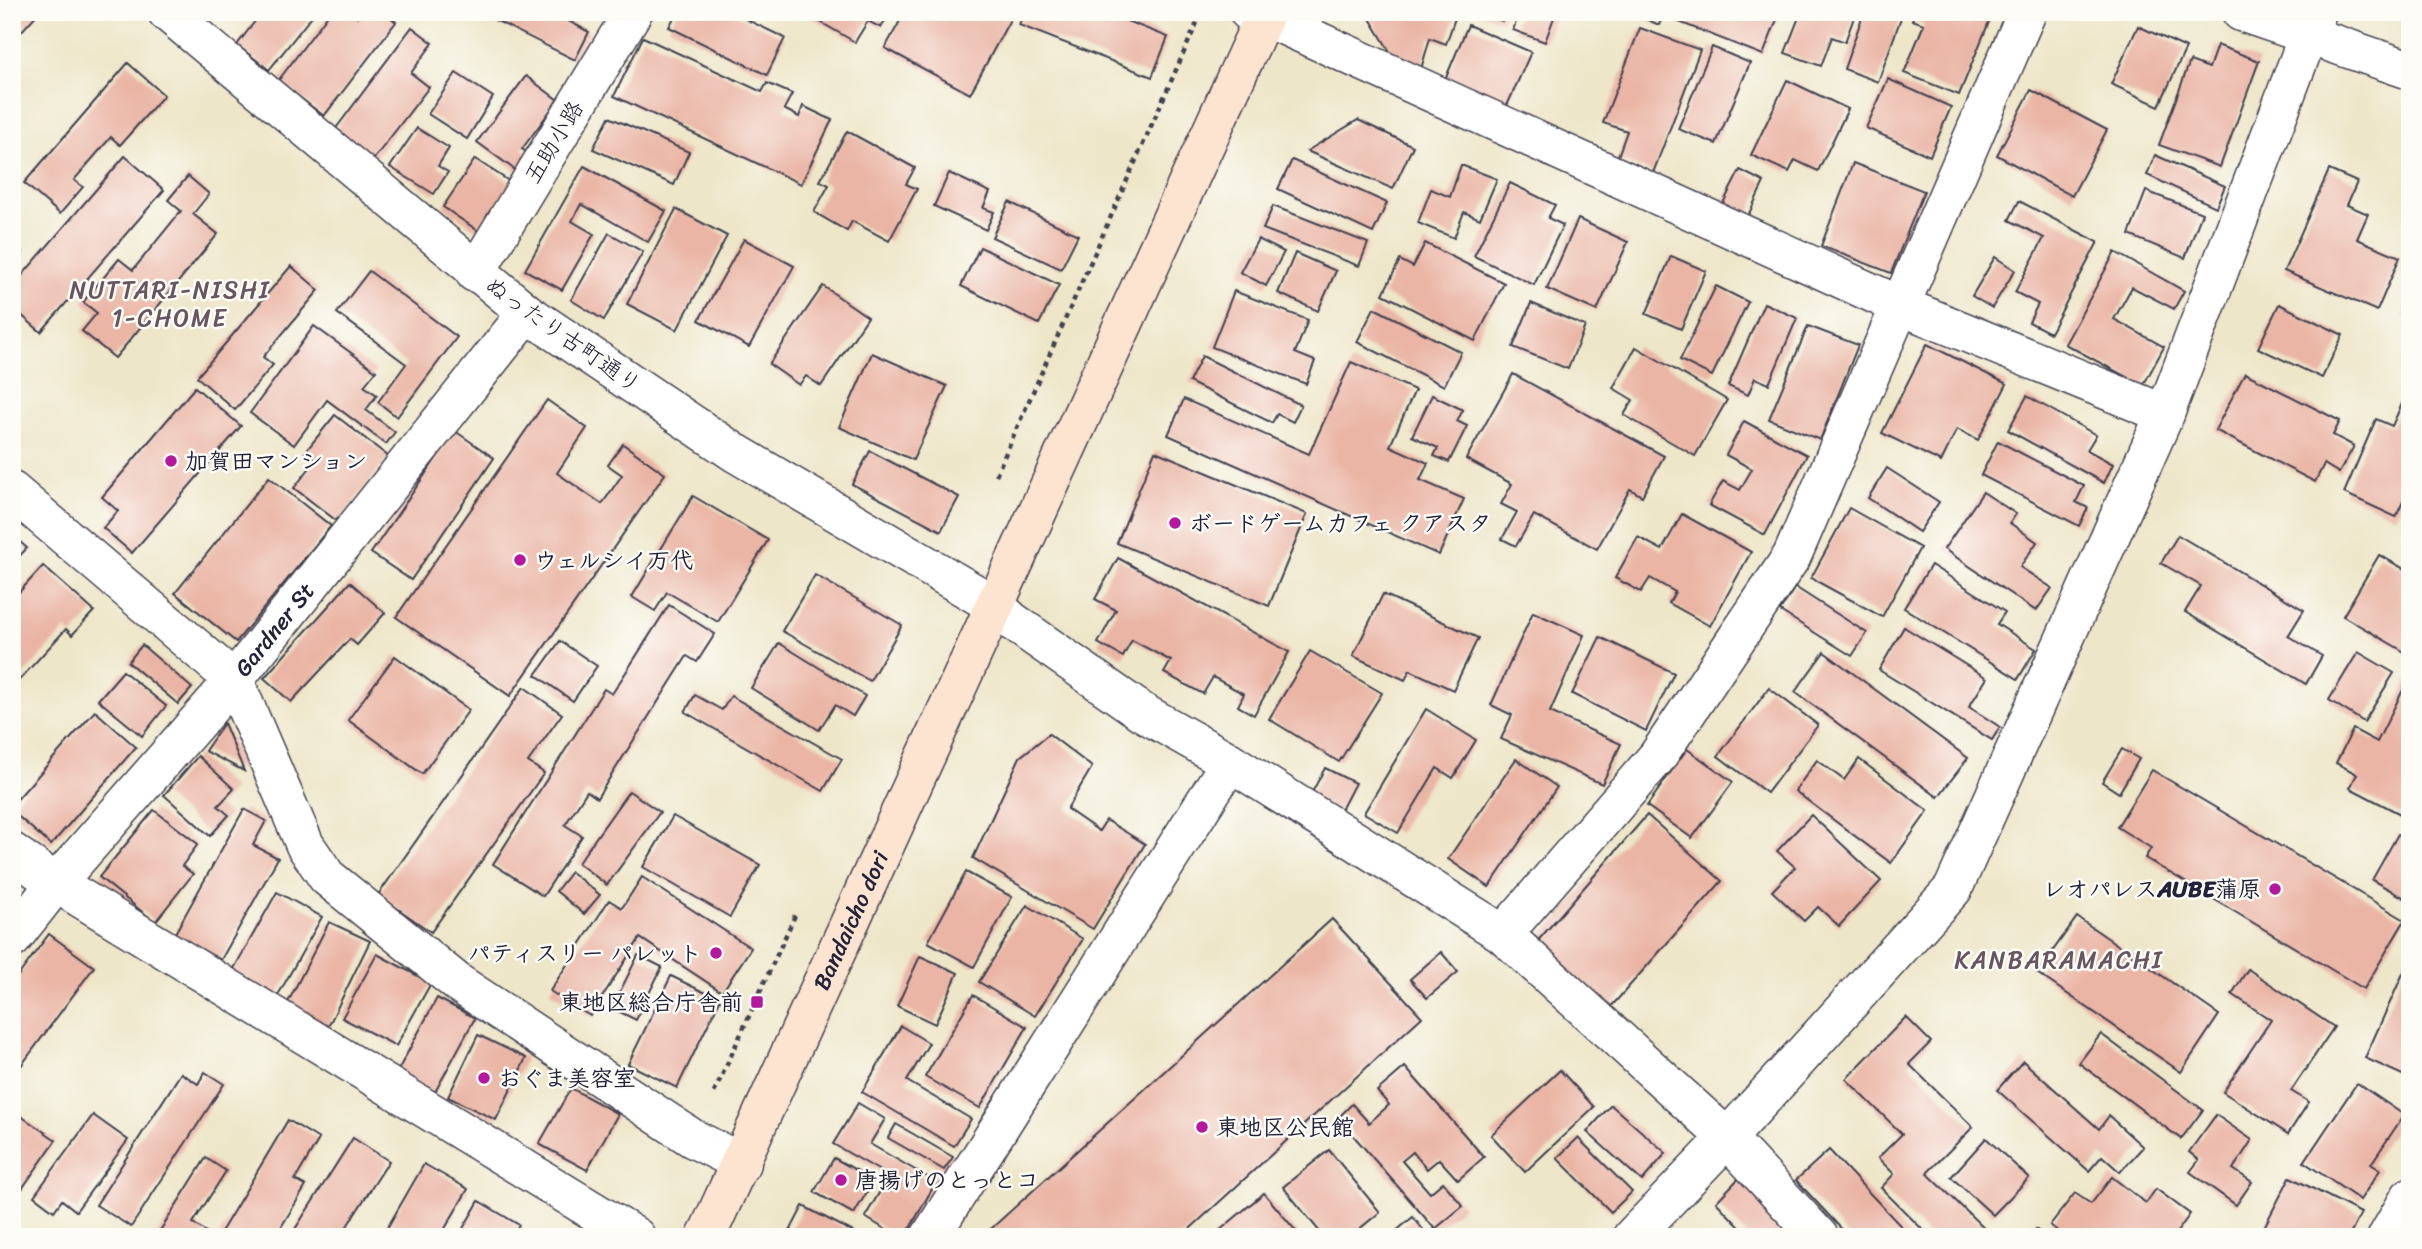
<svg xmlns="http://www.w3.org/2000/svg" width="2422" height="1249" viewBox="0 0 2422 1249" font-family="Sriracha,'Klee One',sans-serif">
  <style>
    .building { fill: #eab5a5 }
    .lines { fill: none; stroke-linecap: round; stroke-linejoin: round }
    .street-casing { stroke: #413f50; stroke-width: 41 }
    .secondary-casing { stroke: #413f50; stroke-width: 41 }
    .path { stroke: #413f50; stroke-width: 4.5; stroke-dasharray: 5 5; stroke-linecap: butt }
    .street { stroke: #fff; stroke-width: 38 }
    .secondary { stroke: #fde4d1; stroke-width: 38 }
    .poi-dot { fill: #b5179e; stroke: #fdfcf7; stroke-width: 2.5 }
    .labels { text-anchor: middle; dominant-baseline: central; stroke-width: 5; stroke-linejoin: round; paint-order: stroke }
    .street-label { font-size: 23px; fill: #22223b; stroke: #fdfcf7 }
    .poi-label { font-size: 23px; font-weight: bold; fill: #22223b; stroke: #fdfcf7; text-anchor: start }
    .neighbourhood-label { font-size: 24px; letter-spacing: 2px; fill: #685560; stroke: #fdfcf7 }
  </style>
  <rect width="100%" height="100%" fill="#fdfcf7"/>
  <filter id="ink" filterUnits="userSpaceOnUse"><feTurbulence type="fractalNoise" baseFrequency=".0143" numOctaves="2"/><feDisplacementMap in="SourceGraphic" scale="14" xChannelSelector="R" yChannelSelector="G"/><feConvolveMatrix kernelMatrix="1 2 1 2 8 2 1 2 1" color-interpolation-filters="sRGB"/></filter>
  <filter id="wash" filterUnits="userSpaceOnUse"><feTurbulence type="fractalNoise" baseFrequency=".00686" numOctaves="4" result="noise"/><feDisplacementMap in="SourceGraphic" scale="28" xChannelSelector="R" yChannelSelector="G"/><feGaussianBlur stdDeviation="1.57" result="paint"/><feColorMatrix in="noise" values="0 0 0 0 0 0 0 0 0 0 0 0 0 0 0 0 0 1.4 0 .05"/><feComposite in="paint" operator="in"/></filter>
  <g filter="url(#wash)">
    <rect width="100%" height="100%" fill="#eee6c9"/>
    <g id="blocks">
      <g class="building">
        <polygon points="12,12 39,12 12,42"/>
        <polygon points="262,12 315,12 269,70 237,45"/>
        <polygon points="330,12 351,12 357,17 360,12 384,12 396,22 324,116 278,81"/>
        <polygon points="492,12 569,12 565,19 589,32 575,60 489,17"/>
        <polygon points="677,12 731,12 785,38 767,75 669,27"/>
        <polygon points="803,12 890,12 881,28 868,21 855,42"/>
        <polygon points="905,12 1014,12 970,94 885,48"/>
        <polygon points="1024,12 1104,12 1168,37 1152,77 1019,25"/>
        <polygon points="1366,12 1440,12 1455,18 1446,44 1430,38 1421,69 1395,60"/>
        <polygon points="1479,12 1505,12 1502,21"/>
        <polygon points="1520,12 1556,12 1545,42 1513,30"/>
        <polygon points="1630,12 1665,12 1659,25"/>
        <polygon points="1683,12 1780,12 1763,55 1679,22"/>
        <polygon points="1801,12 1856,12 1845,42 1832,37 1821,66 1785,53"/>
        <polygon points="1864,12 1903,12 1878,82 1844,69"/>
        <polygon points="1915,12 1993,12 1959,95 1904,73 1924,24 1912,20"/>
        <polygon points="1468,25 1531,52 1506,108 1444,82"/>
        <polygon points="2138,26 2186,48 2159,106 2111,84"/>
        <polygon points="412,27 433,43 411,73 429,87 373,160 334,131"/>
        <polygon points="1640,28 1700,50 1653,173 1617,159 1627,131 1603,123"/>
        <polygon points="643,37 762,92 767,83 792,94 784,109 799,117 803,106 832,120 801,184 614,96"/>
        <polygon points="2217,45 2259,61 2220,167 2159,145 2190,61 2209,68"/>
        <polygon points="1712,47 1750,63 1716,144 1678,129"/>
        <polygon points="128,63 164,95 120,145 111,137 74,180 83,187 60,214 24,183"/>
        <polygon points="456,73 493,97 467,139 428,114"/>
        <polygon points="526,76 558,100 522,149 535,158 522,175 477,142"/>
        <polygon points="1888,79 1951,107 1930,156 1866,128"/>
        <polygon points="1787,80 1848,109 1818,171 1795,160 1789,172 1751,155"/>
        <polygon points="2031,90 2107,130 2072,196 1997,155"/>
        <polygon points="609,117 689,152 674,185 593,149"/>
        <polygon points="1358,120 1413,146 1393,189 1307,151"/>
        <polygon points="417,128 449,148 438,166 448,172 434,194 390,167"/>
        <polygon points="847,131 915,168 906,184 917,189 889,241 852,221 847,231 814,212 829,185 820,181"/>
        <polygon points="2155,155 2225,186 2216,207 2147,175"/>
        <polygon points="125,156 164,190 41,332 12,307 12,287"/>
        <polygon points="475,159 515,185 483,234 443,207"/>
        <polygon points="1292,160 1387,203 1373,233 1278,189"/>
        <polygon points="1853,163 1924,191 1891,273 1821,246"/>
        <polygon points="1461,165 1497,179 1480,219 1464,212 1454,238 1418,223 1431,189 1450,197"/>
        <polygon points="584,166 666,211 648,242 581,204 572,221 594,234 562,290 525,270"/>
        <polygon points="1740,170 1764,182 1746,220 1721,207"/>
        <polygon points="2329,170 2357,182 2347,205 2368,214 2357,239 2400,257 2377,311 2284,271"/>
        <polygon points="949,173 990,192 983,208 994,212 986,230 934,206"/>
        <polygon points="188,176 209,194 193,214 218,234 115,358 82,331 97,313 83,302 119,259 133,270 181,211 168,200"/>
        <polygon points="1510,183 1555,205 1548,218 1563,225 1534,285 1474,256"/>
        <polygon points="2146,191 2202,213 2185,258 2129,235"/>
        <polygon points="2019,201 2098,242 2050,333 2029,322 2038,304 2015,292 2044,238 2009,220"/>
        <polygon points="1009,202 1078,235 1061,269 992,237"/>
        <polygon points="1273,206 1368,243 1359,266 1263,229"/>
        <polygon points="676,209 727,236 677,330 627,304"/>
        <polygon points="1578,219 1628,242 1597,311 1547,289"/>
        <polygon points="609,233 643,252 604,320 571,300"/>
        <polygon points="744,239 794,266 749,347 699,320"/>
        <polygon points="1258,239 1284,252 1266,286 1240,272"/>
        <polygon points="1425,243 1504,283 1475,341 1383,294 1400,260 1413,267"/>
        <polygon points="12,244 22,252 12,263"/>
        <polygon points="980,247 1059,285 1039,324 961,286"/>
        <polygon points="2115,252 2184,291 2174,309 2132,287 2114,319 2164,347 2143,386 2065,344"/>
        <polygon points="1295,253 1336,271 1318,311 1278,293"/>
        <polygon points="1671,256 1706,271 1681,329 1646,314"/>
        <polygon points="1995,257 2015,270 1992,308 1972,296"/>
        <polygon points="291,266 319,290 263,357 273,365 235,410 197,377"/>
        <polygon points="369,271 457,337 397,417 378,402 406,364 337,313"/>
        <polygon points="823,286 868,317 821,386 806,376 799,385 769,364"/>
        <polygon points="1716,286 1748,302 1712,376 1680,360"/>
        <polygon points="1234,291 1308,320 1295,353 1315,361 1306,384 1212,347"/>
        <polygon points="2410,301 2410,320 2403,317"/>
        <polygon points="1531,303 1585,326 1568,369 1513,347"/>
        <polygon points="1764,303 1797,318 1769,384 1755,378 1748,395 1728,386"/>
        <polygon points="2279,304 2343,335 2322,378 2258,348"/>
        <polygon points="1374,308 1461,352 1444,386 1357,342"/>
        <polygon points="314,326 376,371 364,386 377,395 366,410 395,432 386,444 327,400 294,445 250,413"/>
        <polygon points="1808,326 1858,345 1820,440 1769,419"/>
        <polygon points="1927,344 2007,384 1978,440 1957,429 1941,462 1882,433"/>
        <polygon points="1636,347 1727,400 1695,456 1624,415 1633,400 1613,388"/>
        <polygon points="872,353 947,386 913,460 839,427"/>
        <polygon points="1202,356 1301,405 1293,422 1277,414 1272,423 1189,382"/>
        <polygon points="1351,362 1415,390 1390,446 1428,463 1420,480 1464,499 1439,555 1168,435 1184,399 1309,454"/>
        <polygon points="2245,373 2340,421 2333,435 2354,446 2339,473 2324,464 2315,482 2215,430"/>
        <polygon points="1513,374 1664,456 1642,496 1630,489 1597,549 1534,515 1516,546 1502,539 1517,512 1501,504 1512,484 1466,459"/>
        <polygon points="2410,386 2410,486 2396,517 2344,493 2376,419 2392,426"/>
        <polygon points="195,387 241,426 132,553 103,528 118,511 102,497"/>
        <polygon points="1432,395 1463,410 1457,421 1467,426 1449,462 1434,456 1438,448 1412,436"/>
        <polygon points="2027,396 2096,435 2087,450 2113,464 2104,483 2008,430"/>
        <polygon points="547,400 587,428 557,473 602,504 622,475 608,465 623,444 665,474 510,696 396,617"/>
        <polygon points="335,415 389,457 338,522 294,488 316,460 305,452"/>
        <polygon points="1744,421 1807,455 1765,535 1709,505 1723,481 1740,490 1752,469 1726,455"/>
        <polygon points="455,431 494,458 411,580 371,553"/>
        <polygon points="1998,441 2084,486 2076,502 2088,508 2079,526 1981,475"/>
        <polygon points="870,451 959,497 941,531 852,484"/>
        <polygon points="1155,451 1307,514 1269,606 1117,543"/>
        <polygon points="1887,468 1939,502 1919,532 1868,498"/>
        <polygon points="269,477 331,526 236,642 175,593"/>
        <polygon points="1983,492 2016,514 2010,523 2037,542 2020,567 2052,588 2036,611 1944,549"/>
        <polygon points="693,496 768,540 718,622 667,592 655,611 632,597"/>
        <polygon points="1849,508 1920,548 1882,617 1811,578"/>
        <polygon points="1682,514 1751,552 1710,626 1669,603 1675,592 1650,578 1641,592 1615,578 1638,537 1662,550"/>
        <polygon points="12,535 27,548 12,564"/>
        <polygon points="2178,535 2304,610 2288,636 2322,656 2306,684 2185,612 2201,586 2161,563"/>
        <polygon points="2379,555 2410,572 2410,655 2343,616"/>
        <polygon points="1118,558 1289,652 1254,715 1238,706 1244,694 1213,677 1203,694 1164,673 1171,661 1132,640 1123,657 1098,643 1116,610 1095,599"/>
        <polygon points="1931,565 2005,612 1997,624 2036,649 2018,679 1904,608"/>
        <polygon points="43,566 94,611 72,635 66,629 12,688 12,600"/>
        <polygon points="815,575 902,625 870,681 782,631"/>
        <polygon points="350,582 385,613 357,645 350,639 291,702 264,678"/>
        <polygon points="1795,587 1867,633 1852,656 1780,611"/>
        <polygon points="1383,594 1478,638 1453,690 1410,670 1405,680 1353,656"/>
        <polygon points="669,605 715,634 697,662 687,656 597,798 587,791 565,825 582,836 543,896 493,864 604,689 612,694"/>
        <polygon points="1533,612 1584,635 1550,712 1621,744 1602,784 1501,739 1512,715 1491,705"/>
        <polygon points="1904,627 1987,678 1969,707 2000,727 1992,740 1879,670"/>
        <polygon points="1600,637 1674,673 1646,731 1572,694"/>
        <polygon points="560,641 597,666 573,701 536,675"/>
        <polygon points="779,643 865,696 853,716 835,705 819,730 751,688"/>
        <polygon points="142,645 192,688 178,704 128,662"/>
        <polygon points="1310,651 1382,693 1339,762 1269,719"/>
        <polygon points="1824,652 1968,758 1938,797 1795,692"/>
        <polygon points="2358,652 2394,673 2364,722 2329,700"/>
        <polygon points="395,656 469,710 422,774 348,720"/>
        <polygon points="123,671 166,706 142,736 98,700"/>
        <polygon points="2410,676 2410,819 2350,788 2357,774 2336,763 2353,729 2377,742"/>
        <polygon points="524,687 562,714 528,762 544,773 431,932 378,895"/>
        <polygon points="1769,688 1818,725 1767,793 1718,756"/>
        <polygon points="695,695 722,710 731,696 842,759 823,791 685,712"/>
        <polygon points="1426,709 1476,740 1453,778 1437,768 1398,833 1364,813"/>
        <polygon points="95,711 136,747 51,845 12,811 12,805"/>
        <polygon points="224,723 244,771 205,751"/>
        <polygon points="1049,734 1092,767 1067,809 1099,831 1106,820 1145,844 1093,929 973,858 1020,757"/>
        <polygon points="1687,749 1733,782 1692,838 1647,806"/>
        <polygon points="2122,749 2139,759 2119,793 2102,782"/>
        <polygon points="198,756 234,789 218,806 229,815 210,836 164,795"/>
        <polygon points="1516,759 1557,787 1489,887 1448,859"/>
        <polygon points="1859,759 1928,811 1891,863 1795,791 1817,760 1844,780"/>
        <polygon points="1325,768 1355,783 1340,812 1310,796"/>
        <polygon points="2152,770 2405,920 2364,989 2145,858 2151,848 2117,827"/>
        <polygon points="629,791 660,812 607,885 578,863"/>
        <polygon points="244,809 266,821 253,845 278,858 221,960 174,935"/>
        <polygon points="154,810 198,844 182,866 193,874 155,922 99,877"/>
        <polygon points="1647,815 1722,881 1609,1009 1535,944"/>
        <polygon points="1811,815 1881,881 1839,926 1818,907 1804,921 1772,891 1795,867 1777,851"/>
        <polygon points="673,816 760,865 730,917 643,867"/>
        <polygon points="2398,834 2410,841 2410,901 2372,880"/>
        <polygon points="571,872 600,895 584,914 556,891"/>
        <polygon points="966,872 1012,897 974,967 928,942"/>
        <polygon points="642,877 751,948 722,992 640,938 590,1016 550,991 609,900 622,908"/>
        <polygon points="277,892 322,917 277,997 232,972"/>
        <polygon points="1027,905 1083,939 1035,1016 979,982"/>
        <polygon points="2077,917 2219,1015 2181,1072 2037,973"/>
        <polygon points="1332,919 1422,1017 1181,1237 982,1237"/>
        <polygon points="329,922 370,941 325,1033 283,1012"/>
        <polygon points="49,934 94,967 12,1078 12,984"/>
        <polygon points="1441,952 1458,972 1427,998 1410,979"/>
        <polygon points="377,954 431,983 396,1046 342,1018"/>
        <polygon points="638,955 662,967 636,1020 612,1008"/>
        <polygon points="920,956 958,973 935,1024 897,1006"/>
        <polygon points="2410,958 2410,1076 2409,1078 2365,1058"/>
        <polygon points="2248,969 2334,1027 2291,1091 2309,1102 2288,1134 2223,1092 2271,1020 2232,994"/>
        <polygon points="671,976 720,1000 677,1088 628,1064"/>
        <polygon points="973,995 1027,1027 980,1108 925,1077"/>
        <polygon points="437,998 475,1018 434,1094 396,1074"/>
        <polygon points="1906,1017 1931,1042 1909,1064 1973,1127 1927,1173 1993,1237 1930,1237 1881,1188 1894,1174 1878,1158 1902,1134 1846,1079"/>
        <polygon points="901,1026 929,1043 907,1081 971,1119 954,1146 862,1092"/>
        <polygon points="2101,1034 2203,1110 2181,1139 2079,1063"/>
        <polygon points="478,1035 526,1058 496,1120 448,1097"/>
        <polygon points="2023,1061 2099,1129 2109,1116 2143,1147 2120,1172 2102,1156 2089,1171 1997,1090"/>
        <polygon points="1405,1067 1484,1157 1458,1180 1439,1159 1427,1169 1413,1152 1402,1161 1430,1193 1443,1182 1463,1206 1435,1229 1338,1118 1352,1104 1369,1123 1389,1105 1377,1091"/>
        <polygon points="1560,1070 1594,1107 1525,1172 1491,1135"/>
        <polygon points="205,1072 224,1084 131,1227 96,1205 181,1073 198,1084"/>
        <polygon points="2357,1083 2404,1115 2371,1164 2380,1170 2360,1200 2304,1162"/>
        <polygon points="571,1088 618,1114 587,1170 539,1144"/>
        <polygon points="858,1103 885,1119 870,1144 936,1182 905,1237 898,1237 865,1217 889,1176 833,1144"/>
        <polygon points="1611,1105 1666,1153 1642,1181 1587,1132"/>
        <polygon points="12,1110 56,1140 12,1203"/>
        <polygon points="93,1115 128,1140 76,1211 62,1200 54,1211 34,1196"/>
        <polygon points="2216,1115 2252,1140 2233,1169 2252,1182 2236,1205 2190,1172 2199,1160 2189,1152"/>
        <polygon points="288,1120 319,1139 295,1180 306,1186 275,1237 218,1237"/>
        <polygon points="896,1124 953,1157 944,1170 888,1138"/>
        <polygon points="353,1138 389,1161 340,1237 290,1237"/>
        <polygon points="1578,1138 1632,1192 1611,1212 1557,1158"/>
        <polygon points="1986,1138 2029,1178 1993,1215 1951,1177"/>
        <polygon points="1329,1150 1380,1212 1357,1231 1362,1237 1324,1237 1283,1187"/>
        <polygon points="1829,1150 1911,1237 1849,1237 1796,1180"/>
        <polygon points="206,1158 226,1171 193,1223 206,1232 203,1237 156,1237"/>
        <polygon points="834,1158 874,1180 854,1214 814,1192"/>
        <polygon points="424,1164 468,1189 440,1237 382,1237"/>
        <polygon points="1741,1176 1799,1237 1749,1237 1716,1202"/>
        <polygon points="2112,1177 2146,1203 2156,1189 2190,1214 2177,1232 2183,1237 2065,1237 2050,1225 2075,1193 2091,1204"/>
        <polygon points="2290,1177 2361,1213 2349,1237 2260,1235"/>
        <polygon points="1264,1193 1301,1237 1212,1237"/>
        <polygon points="479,1201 519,1225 513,1237 458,1237"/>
        <polygon points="803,1206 863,1237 787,1237"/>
        <polygon points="1413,1217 1429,1237 1389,1237"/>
        <polygon points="2036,1229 2044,1237 2029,1237"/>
      </g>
    </g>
  </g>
  <g filter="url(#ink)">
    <use href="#blocks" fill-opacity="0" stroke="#413f50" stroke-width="2"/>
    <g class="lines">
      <defs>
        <g id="street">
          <polyline points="167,12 527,313 734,452 996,606 1012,621 1142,712 1230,762 1503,934 1727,1138 1819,1237"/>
          <polyline points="1249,12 1285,26 1901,306 2165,414"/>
          <polyline points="2241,12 2410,70"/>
          <polyline points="475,273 633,12"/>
          <polyline points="12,491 234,680 305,845 327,877 458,983 692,1138 742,1163"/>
          <polyline points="12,852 56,883 636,1237"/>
          <polyline points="1503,934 1657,757 1792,556 2027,12"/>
          <path id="s1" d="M 12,939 L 56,883 L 234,680 L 527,313"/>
          <polyline points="930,1237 1230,762"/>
          <polyline points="1632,1237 1727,1138 1953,889 2165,414 2317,12"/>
          <polyline points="2387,1237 2410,1197"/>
        </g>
        <g id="secondary">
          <path id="s2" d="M 706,1237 L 1266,12"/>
        </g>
      </defs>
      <use href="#street" class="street-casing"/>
      <use href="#secondary" class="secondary-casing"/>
      <g class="path">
        <polyline points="996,475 1200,16"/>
        <polyline points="714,1093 796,913"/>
      </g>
      <use href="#street" class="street"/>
      <use href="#secondary" class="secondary"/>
    </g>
  </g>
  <g class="poi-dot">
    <circle cx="171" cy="461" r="7"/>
    <circle cx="1175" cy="523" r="7"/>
    <circle cx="520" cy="560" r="7"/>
    <circle cx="2275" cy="889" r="7"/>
    <circle cx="716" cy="953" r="7"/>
    <rect x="750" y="995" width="14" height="14" rx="3.5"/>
    <circle cx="484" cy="1078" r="7"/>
    <circle cx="1202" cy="1127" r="7"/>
    <circle cx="841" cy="1180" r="7"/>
  </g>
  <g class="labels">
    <g class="street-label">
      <text transform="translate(554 142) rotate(-59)">五助小路</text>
      <text transform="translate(563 335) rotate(35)">ぬったり古町通り</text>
      <text stroke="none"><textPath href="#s1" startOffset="406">Gardner St</textPath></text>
      <text stroke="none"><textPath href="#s2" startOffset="348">Bandaicho dori</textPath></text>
    </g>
    <g class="poi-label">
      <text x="185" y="461">加賀田マンション</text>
      <text x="1189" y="523">ボードゲームカフェ クアスタ</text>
      <text x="534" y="560">ウェルシイ万代</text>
      <text x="2261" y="889" text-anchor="end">レオパレスAUBE蒲原</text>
      <text x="702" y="953" text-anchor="end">パティスリー パレット</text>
      <text x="743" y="1002" text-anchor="end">東地区総合庁舎前</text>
      <text x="498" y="1078">おぐま美容室</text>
      <text x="1216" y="1127">東地区公民館</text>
      <text x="855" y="1180">唐揚げのとっとコ</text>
    </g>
    <g class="neighbourhood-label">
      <text x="170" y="290">NUTTARI-NISHI<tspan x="170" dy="28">1-CHOME</tspan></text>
      <text x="2059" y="960">KANBARAMACHI</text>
    </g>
  </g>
  <rect width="2422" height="1249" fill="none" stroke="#fdfcf7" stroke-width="42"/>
</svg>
